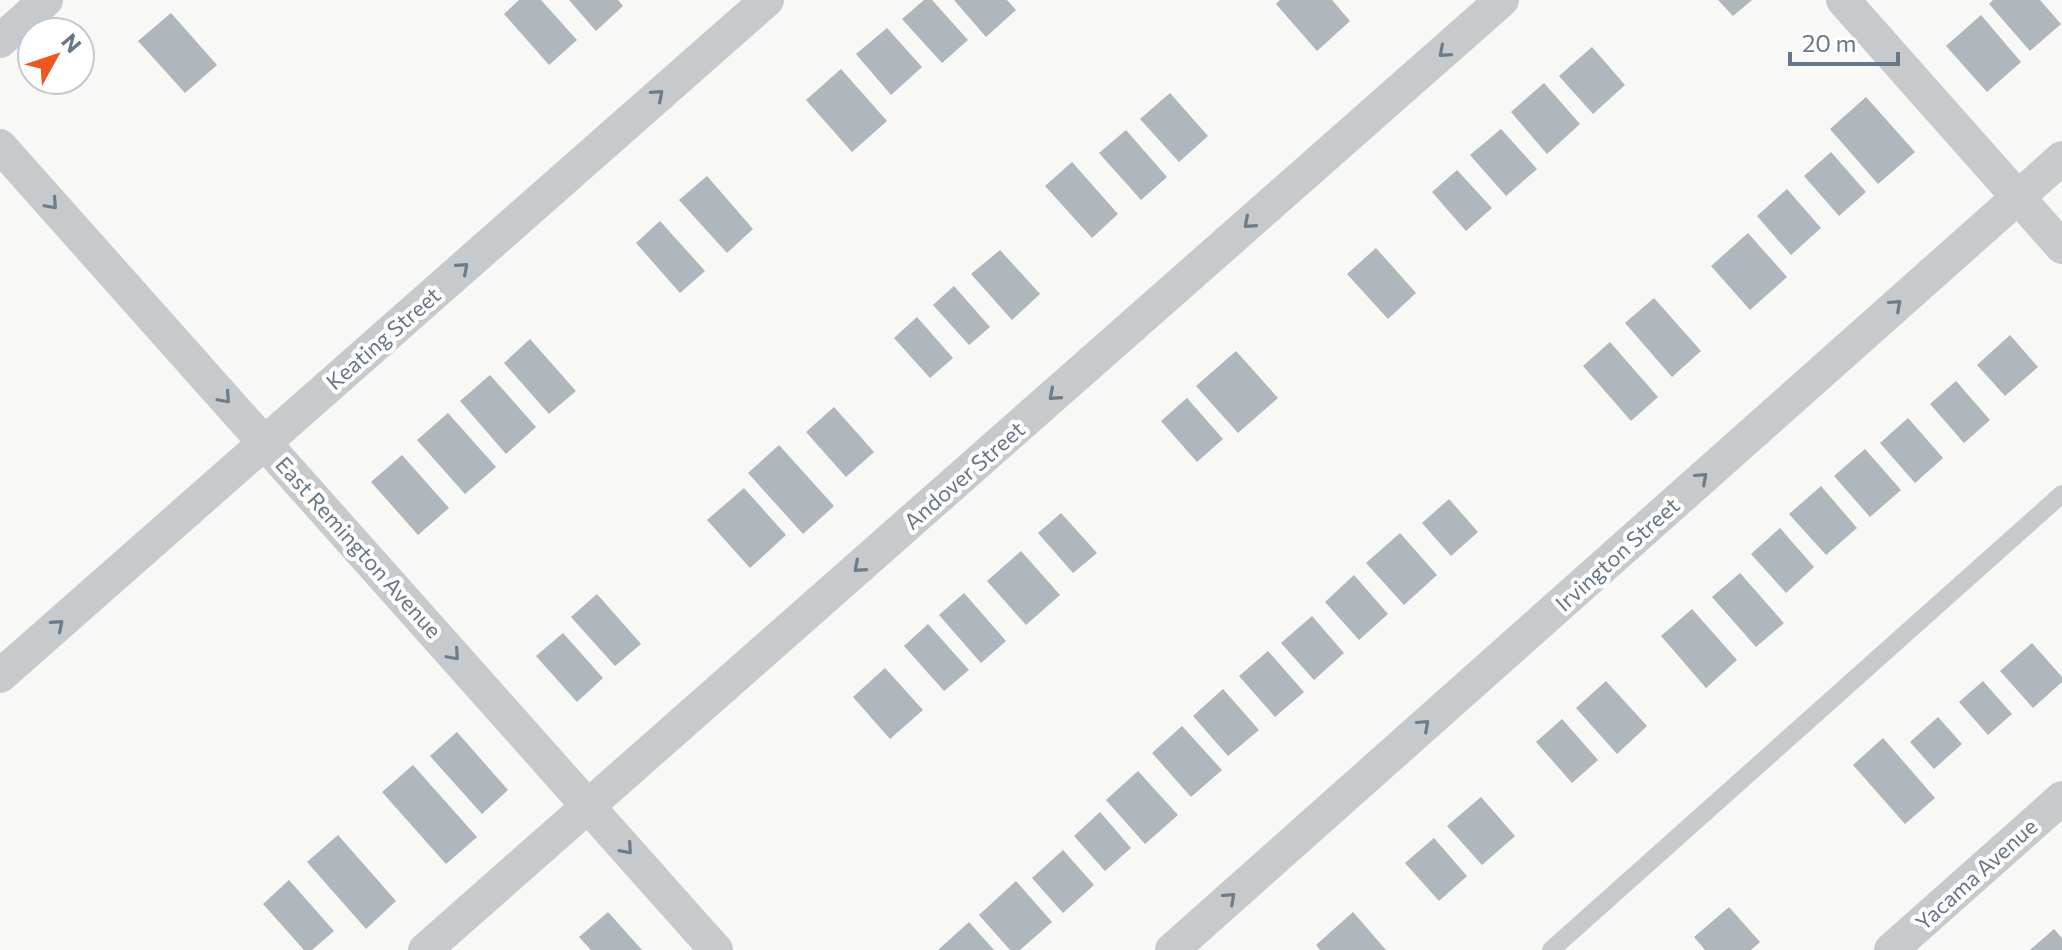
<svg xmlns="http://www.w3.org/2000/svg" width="2062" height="950" viewBox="0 0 2062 950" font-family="Commissioner,sans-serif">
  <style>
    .building { fill: #afb7bd }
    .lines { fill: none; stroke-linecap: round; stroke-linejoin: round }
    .service { stroke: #c6cacd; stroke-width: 18 }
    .minor { stroke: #c6cacd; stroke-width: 34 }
    .oneway { stroke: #6b7c8b }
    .labels { text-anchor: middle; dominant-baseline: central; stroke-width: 8; stroke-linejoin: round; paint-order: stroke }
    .street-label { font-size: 22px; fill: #667888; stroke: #fff }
  </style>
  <rect width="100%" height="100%" fill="#f8f8f6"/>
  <g class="building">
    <polygon points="519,0 541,0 577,40 549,65 504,14"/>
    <polygon points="569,0 618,0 623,6 596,31"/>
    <polygon points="924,0 932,0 968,40 942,63 902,19"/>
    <polygon points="954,0 1007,0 1016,10 986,37"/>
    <polygon points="1280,0 1332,0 1350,21 1317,51 1276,4"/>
    <polygon points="1718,0 1752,0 1733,16"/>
    <polygon points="1993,0 2040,0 2061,24 2030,51 1989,4"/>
    <polygon points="171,13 217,65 185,93 138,41"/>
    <polygon points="1981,15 2021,62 1987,92 1946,46"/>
    <polygon points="887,28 922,67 891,95 856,54"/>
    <polygon points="1592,47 1625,85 1593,114 1559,76"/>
    <polygon points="841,69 887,121 852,152 806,100"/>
    <polygon points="1544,83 1580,124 1547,154 1511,112"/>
    <polygon points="1170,93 1208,136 1179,162 1140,119"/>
    <polygon points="1866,97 1915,152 1878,184 1830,129"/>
    <polygon points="1501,129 1537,169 1506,196 1470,155"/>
    <polygon points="1126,130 1167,177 1141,200 1099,153"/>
    <polygon points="1831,152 1866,192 1839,216 1804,176"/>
    <polygon points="1072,162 1118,214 1092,238 1045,186"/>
    <polygon points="1457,170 1492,208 1466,231 1432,192"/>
    <polygon points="707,176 753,229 727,253 679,200"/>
    <polygon points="1787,189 1821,228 1791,255 1757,216"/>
    <polygon points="660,221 705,271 680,293 636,243"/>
    <polygon points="1748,233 1787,277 1750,310 1711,266"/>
    <polygon points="1376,248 1416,293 1388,319 1347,274"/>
    <polygon points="1000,250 1040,294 1012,320 971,274"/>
    <polygon points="954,286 990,327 969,345 933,305"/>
    <polygon points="1654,298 1701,351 1672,377 1625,323"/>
    <polygon points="917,317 953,358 930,378 894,338"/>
    <polygon points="2010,335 2038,367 2005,396 1977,365"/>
    <polygon points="530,339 576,391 549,414 504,363"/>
    <polygon points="1610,342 1658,397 1631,421 1583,366"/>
    <polygon points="1236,351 1278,398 1238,433 1196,386"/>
    <polygon points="490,375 536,427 506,454 460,401"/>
    <polygon points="1956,381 1990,420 1964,443 1930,404"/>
    <polygon points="1187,398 1223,439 1197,462 1161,421"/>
    <polygon points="834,407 874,452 846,477 806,432"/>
    <polygon points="448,413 496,467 465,494 417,440"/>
    <polygon points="1908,418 1943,458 1915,483 1880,443"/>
    <polygon points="779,445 834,506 803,534 748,473"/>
    <polygon points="1865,449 1901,490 1870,517 1834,476"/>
    <polygon points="402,455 449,508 418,535 371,482"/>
    <polygon points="1821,486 1857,528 1826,555 1789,514"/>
    <polygon points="744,488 786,535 750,568 707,520"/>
    <polygon points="1449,499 1478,532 1451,556 1422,523"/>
    <polygon points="1061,513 1097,553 1073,573 1038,533"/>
    <polygon points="1780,528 1814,567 1786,593 1751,554"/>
    <polygon points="1400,533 1437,575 1404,605 1366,563"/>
    <polygon points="1021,551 1060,595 1026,625 987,581"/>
    <polygon points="1740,573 1784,623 1756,647 1712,597"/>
    <polygon points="1354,575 1388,614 1359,640 1325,602"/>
    <polygon points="964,593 1006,641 981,663 939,615"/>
    <polygon points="597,594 641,644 615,666 571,617"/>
    <polygon points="1692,609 1737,660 1706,688 1661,636"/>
    <polygon points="1312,616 1344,653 1314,680 1281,643"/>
    <polygon points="928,624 969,670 944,691 904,646"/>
    <polygon points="563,633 603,678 577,702 536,656"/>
    <polygon points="2032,643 2062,677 2062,682 2033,708 2000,671"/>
    <polygon points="1268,651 1304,692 1275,717 1239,676"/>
    <polygon points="885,668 923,710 890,739 853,697"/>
    <polygon points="1606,681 1647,726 1617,754 1576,708"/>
    <polygon points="1983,681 2012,714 1988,735 1959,702"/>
    <polygon points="1223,689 1259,730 1228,756 1193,716"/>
    <polygon points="1938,717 1962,744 1934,769 1910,742"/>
    <polygon points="1562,719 1598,760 1572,783 1536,742"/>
    <polygon points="1182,726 1222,770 1191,797 1152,753"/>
    <polygon points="457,732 508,790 482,814 430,756"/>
    <polygon points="1883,738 1935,798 1905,824 1853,765"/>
    <polygon points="413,765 477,837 446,864 382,792"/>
    <polygon points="1138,771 1178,815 1145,844 1106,800"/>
    <polygon points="1481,797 1515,836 1482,865 1447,826"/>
    <polygon points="1100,812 1131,848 1105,871 1074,836"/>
    <polygon points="338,835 396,901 366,929 307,862"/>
    <polygon points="1434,838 1467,876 1439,901 1405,863"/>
    <polygon points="1063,850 1094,885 1063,913 1032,878"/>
    <polygon points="289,880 334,931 312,950 304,950 263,904"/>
    <polygon points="1016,881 1052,922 1020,950 1010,950 979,915"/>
    <polygon points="1729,907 1760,942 1751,950 1705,950 1694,937"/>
    <polygon points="608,912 642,950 591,950 579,937"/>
    <polygon points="1353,912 1386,950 1320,950 1316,945"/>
    <polygon points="969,922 994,950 938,950"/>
    <polygon points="2054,929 2062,938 2062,950 2030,950"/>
  </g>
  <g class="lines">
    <polyline class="service" points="1551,950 2062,494"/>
    <g class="minor">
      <polyline points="1843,0 2062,247"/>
      <polyline points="0,41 46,0"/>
      <polyline points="0,146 716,950"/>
      <polyline points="0,676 767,0"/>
      <polyline points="425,950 1502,0"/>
      <polyline points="1172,950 2062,158"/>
      <polyline points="1891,950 2062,798"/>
    </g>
  </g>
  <defs><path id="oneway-chevron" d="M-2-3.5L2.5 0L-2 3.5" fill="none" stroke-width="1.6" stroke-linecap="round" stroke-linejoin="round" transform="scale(2)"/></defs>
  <g class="oneway">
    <use href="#oneway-chevron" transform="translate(1444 52) rotate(139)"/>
    <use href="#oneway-chevron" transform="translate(658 95) rotate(-41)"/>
    <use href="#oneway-chevron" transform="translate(52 204) rotate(48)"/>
    <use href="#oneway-chevron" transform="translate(1249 223) rotate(139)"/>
    <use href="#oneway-chevron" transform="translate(463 268) rotate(-41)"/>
    <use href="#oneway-chevron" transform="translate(1896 305) rotate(-42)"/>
    <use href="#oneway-chevron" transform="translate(1054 395) rotate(139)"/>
    <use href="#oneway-chevron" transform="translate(225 398) rotate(48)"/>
    <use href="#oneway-chevron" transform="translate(1702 478) rotate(-42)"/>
    <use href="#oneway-chevron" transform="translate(859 567) rotate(139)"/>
    <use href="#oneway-chevron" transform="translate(58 625) rotate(-41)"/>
    <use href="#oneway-chevron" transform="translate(454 655) rotate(48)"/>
    <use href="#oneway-chevron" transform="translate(1424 725) rotate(-42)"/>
    <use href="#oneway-chevron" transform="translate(627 849) rotate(49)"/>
    <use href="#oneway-chevron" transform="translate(1230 898) rotate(-42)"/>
  </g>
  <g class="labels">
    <g class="street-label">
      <text transform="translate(383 338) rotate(-41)">Keating Street</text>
      <text transform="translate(964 475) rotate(-41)">Andover Street</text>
      <text transform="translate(359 547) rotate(48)">East Remington Avenue</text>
      <text transform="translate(1617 554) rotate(-42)">Irvington Street</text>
      <text transform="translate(1976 874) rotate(-42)">Yacama Avenue</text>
    </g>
  </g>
  <g transform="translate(56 56) rotate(50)"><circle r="38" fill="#ffffff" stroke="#c2c9cf" stroke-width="2"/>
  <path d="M0-6L14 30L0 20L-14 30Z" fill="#ec5822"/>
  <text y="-12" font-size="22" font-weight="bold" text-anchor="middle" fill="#667888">N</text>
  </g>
  <path d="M1790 52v12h108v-12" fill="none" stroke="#667888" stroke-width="4"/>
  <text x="1802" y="52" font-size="24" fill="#667888" stroke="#ffffff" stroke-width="6" paint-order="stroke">20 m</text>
</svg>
